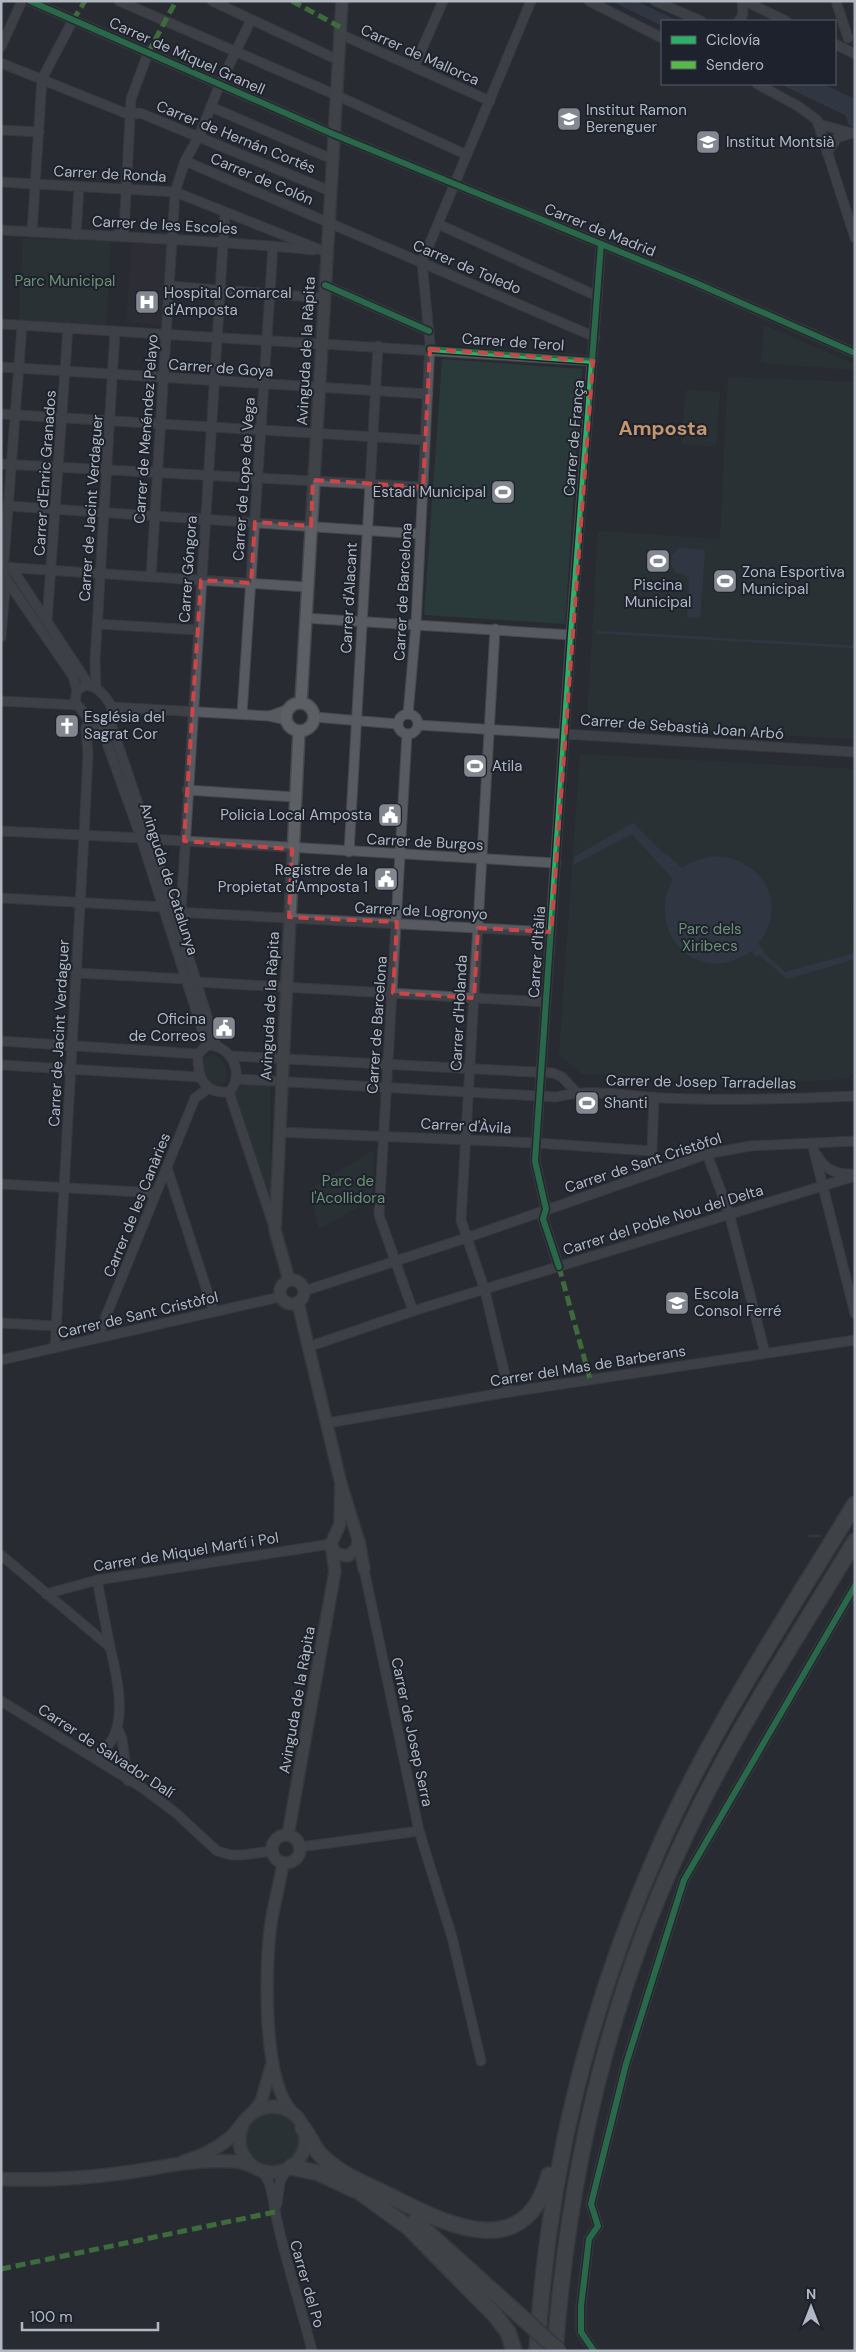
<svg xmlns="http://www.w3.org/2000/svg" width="856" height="2352" viewBox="0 0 856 2352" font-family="'DM Sans',sans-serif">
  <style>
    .medical { fill: #32303b }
    .green { fill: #2a393a }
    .water { fill: #3a4659 }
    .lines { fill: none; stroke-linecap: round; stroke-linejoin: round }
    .stream { stroke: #3a4659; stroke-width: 2.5 }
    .canal { stroke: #3a4659; stroke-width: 10 }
    .street-casing { stroke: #46484d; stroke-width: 11 }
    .secondary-casing { stroke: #46484d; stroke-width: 14 }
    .primary-casing { stroke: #46494f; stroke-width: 15 }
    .highway-casing { stroke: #45484e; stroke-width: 18 }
    .street { stroke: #575a61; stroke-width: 9 }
    .secondary { stroke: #5c5f64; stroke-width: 11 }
    .primary { stroke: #5a5d62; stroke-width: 12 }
    .highway { stroke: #5c5e61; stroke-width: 15 }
    .highway-bridge-casing { stroke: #45484e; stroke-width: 18; stroke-linecap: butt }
    .highway-bridge { stroke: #5c5e61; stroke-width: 15 }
    .quiet { stroke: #58b947; stroke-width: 5; stroke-dasharray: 10 5; stroke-linecap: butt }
    .cycleway-casing { stroke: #1d222c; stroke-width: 9 }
    .cycleway { stroke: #2db169; stroke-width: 6 }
    .marked { fill: none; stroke: #cf4547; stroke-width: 4; stroke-dasharray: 10 6; stroke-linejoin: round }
    .labels { text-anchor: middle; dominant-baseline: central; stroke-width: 4; stroke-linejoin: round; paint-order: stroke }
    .street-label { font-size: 15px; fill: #b2b8c3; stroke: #1d222c }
    .poi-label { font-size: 15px; fill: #b2b8c3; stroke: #1d222c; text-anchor: start }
    .park-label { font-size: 15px; fill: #6d9176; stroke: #1d222c }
    .district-label { font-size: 20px; font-weight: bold; fill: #c5956c; stroke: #1d222c }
  </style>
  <rect width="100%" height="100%" fill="#282c32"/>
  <polygon class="medical" points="132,239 171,242 166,326 126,322"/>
  <g class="green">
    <polygon points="23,238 111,242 106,325 19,320"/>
    <polygon points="764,325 855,364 855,370 761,363"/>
    <polygon points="442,359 582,369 565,624 424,615"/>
    <polygon points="728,377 855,382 855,739 587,725 598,531 720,539"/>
    <polygon points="686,390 720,392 716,447 682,444"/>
    <polygon points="580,754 855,769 852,907 855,1072 846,1079 747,1084 582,1074 559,1055"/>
    <path d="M 212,1054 C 224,1057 228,1070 226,1081 L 219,1085 L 210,1082 L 203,1068 L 205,1058 Z"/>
    <polygon points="242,1083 270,1086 270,1204 234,1095"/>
    <polygon points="370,1152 374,1152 373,1199 319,1229 310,1189"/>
    <circle cx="272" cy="2140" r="27"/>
  </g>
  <g class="water">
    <polygon points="612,1 637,1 678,21 662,21 662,26"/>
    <polygon points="780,84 823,84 855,99 855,120"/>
    <polygon points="680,548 705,550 700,618 687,617 689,579 686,575 676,573 671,564 672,555"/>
    <path d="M 633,823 L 665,855 L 669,856 L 682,868 C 736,831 800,892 758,944 L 764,950 L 763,952 L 785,972 L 855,953 L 855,959 L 787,979 L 759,955 L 756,957 L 751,951 C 699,989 644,933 673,879 L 632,834 L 573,865 L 574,857 Z"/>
  </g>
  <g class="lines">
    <g class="stream">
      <polyline points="598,632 855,647"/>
      <polyline points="810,1536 820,1536"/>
    </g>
    <polyline class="canal" points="848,108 853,122"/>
    <defs>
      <g id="street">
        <polyline points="30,1 333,134 696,283 855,353"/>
        <polyline points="119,1 336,95 467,155"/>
        <polyline points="212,1 338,60"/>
        <polyline points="589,1 662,38"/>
        <polyline points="655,1 701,21"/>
        <polyline points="745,1 786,21"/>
        <polyline points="836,1 848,38"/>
        <polyline points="739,21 743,14 742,1"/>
        <polyline points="340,34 490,101"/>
        <polyline points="835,44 855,54"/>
        <polyline points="1,47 22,1"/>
        <polyline points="1,63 130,115 140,113 330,191"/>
        <polyline points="414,67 443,1"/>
        <polyline points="757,84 798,106 817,120 855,238"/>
        <polyline points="211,107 332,159"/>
        <polyline points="818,124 852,133"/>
        <polyline points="1,130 39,132"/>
        <polyline points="827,153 837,138 852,133"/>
        <polyline points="185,161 595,337"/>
        <polyline points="1,182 175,192 326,252"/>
        <polyline points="438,224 597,296"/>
        <path d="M 1,230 C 105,237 209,239 313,250"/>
        <polyline points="32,232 42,79 73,20"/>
        <polyline points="117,234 124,231 131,99 148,53"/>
        <polyline points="76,235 79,187"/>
        <polyline points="325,285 429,331"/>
        <polyline points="169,286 324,298"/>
        <polyline points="1,324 593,361"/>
        <polyline points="1,367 428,394"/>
        <polyline points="1,414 425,440"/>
        <polyline points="1,464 423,487"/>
        <polyline points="8,506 420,534"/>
        <polyline points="4,560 22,325"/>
        <polyline points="1,567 307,587"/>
        <polyline points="11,567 89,685"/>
        <polyline points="1,572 73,676 77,690"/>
        <polyline points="151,577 175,192 185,161 199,136 220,84 251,20"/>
        <polyline points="305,618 571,635"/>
        <polyline points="47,621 68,328"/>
        <polyline points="98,624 198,630"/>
        <polyline points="495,629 461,1220 485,1291 509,1392"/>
        <polyline points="1,637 6,577"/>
        <path d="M 86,685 C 99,687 114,702 112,717 L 106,725 L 92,723 L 75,702 L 77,690 Z"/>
        <polyline points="96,688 95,661 115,331"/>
        <polyline points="1,701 77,705"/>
        <polyline points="112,707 269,716 286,720"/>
        <circle cx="408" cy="724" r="10"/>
        <polyline points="242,714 273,246"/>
        <polyline points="408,714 416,624 430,344 422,262 531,1"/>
        <polyline points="270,716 289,709"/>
        <polyline points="314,717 398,724"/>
        <polyline points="110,721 173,907 216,1045"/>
        <polyline points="97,725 103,732 141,838 207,1045"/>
        <polyline points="418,725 855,752"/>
        <polyline points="407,734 379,1215 413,1311"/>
        <polyline points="187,790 294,797"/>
        <polyline points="1,831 141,838"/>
        <polyline points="151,839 556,863"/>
        <polyline points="349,852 378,346"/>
        <polyline points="1,898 163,907"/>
        <polyline points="175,912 551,932"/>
        <polyline points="180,927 225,213"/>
        <polyline points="76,973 187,979"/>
        <polyline points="197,982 546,1002"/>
        <polyline points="1,1041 198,1054"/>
        <path d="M 207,1045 C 231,1044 246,1075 229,1092 C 204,1094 197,1077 198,1054 Z"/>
        <polyline points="231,1056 553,1073 562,1077 576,1092"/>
        <polyline points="1,1065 200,1077"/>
        <path d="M 236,1079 L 556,1097 C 591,1088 627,1096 663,1098 C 727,1101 791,1099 855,1096"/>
        <polyline points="229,1092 274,1227"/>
        <polyline points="654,1097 652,1151 657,1170"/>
        <polyline points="279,1132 537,1143 652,1151"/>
        <polyline points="812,1143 855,1314"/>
        <polyline points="707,1154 729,1213 765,1353"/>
        <path d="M 817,1155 C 825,1170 836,1174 851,1174"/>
        <polyline points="167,1168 214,1312"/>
        <polyline points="1,1184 156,1193"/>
        <polyline points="559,1267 543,1219 546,1209 535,1161 571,635 601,244"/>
        <polyline points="304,1291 466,1238 707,1154 750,1146 855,1141"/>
        <polyline points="1,1323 56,1326"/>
        <polyline points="97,1338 195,1098 209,1088"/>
        <polyline points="308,1347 413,1311 855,1176"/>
        <polyline points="55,1348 84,835 88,755 86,728 89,720"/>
        <polyline points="1,1360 280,1297"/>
        <polyline points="327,1423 509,1392 855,1340"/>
        <path d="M 1,1555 L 110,1647 C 118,1679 133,1743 92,1755"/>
        <polyline points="364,1569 419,1831 452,1937 481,2061"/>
        <polyline points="97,1580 110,1647"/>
        <polyline points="46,1594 97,1580 331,1544"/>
        <polyline points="1,1701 141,1787 176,1813 217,1851 231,1855 242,1855 272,1851"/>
        <polyline points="118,1729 122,1739 128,1781"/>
        <polyline points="300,1847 419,1831"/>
        <path d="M 259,2170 C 270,2177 272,2193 274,2205 C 283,2256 300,2301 312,2351"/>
        <polyline points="277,2204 280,2182 287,2169"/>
        <polyline points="594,2351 581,2332 581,2306 589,2239 598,2226 591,2204 626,2064 684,1880 855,1586"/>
      </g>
      <g id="secondary">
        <circle cx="300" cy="717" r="14"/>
        <polyline points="301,703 342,1"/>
        <circle cx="292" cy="1292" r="12"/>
        <polyline points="289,1280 275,1230 299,731"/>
        <polyline points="298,1303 341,1484 358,1539 357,1548 348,1556 337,1554 332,1547"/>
        <polyline points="359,1541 364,1569"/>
        <circle cx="286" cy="1849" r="14"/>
        <polyline points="288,1835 335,1571 331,1544 340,1524 341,1484"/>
        <path d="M 283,1863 C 280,1883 274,1903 271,1923 C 265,1965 262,2080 292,2112"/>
        <polyline points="252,2113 261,2102 271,2067"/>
      </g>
      <g id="primary">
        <path d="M 242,2126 C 236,2142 240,2154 252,2166"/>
        <path d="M 1,2179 C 44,2181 88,2178 130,2172 C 158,2168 185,2161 213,2161 C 223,2161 234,2160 243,2163 C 250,2164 254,2168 260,2170 C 278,2177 297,2168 304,2150 C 307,2139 305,2127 298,2118 C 286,2104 264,2103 250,2115 C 241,2123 237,2133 227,2140 C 214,2151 199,2157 183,2162"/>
      </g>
      <g id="highway">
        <path d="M 303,2128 C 309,2136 313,2146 319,2153 C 339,2176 372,2186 398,2200 C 455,2229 526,2260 549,2175"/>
        <polyline points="291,2167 319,2173 355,2190"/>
        <polyline points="361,2193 408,2227 495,2315 508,2332 514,2351"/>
        <polyline points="415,2221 526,2321"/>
        <path d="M 537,2351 C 548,2173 587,2011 659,1848 C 712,1728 787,1616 855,1504"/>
        <path d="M 555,2351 C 568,2179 605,2011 677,1854 C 726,1745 793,1644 855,1541"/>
      </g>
    </defs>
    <use href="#street" class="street-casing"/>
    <use href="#secondary" class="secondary-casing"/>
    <use href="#primary" class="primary-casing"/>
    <use href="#highway" class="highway-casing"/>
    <use href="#street" class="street"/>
    <use href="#secondary" class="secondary"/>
    <use href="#primary" class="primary"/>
    <use href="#highway" class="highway"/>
    <defs>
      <polyline id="highway-bridge" points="526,2321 559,2351"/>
    </defs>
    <use href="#highway-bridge" class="highway-bridge-casing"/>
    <use href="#highway-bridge" class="highway-bridge"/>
    <g class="quiet">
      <polyline points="292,1 340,27"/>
      <polyline points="73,20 85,1"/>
      <polyline points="148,53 176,1"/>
      <polyline points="559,1267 590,1379"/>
      <polyline points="1,2269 275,2212"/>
    </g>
    <defs>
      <g id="cycleway">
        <polyline points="30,1 333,134 696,283 855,353"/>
        <polyline points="325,285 429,331"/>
        <polyline points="430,349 593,361"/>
        <polyline points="559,1267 543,1219 546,1209 535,1161 571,635 601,244"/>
        <polyline points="594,2351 581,2332 581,2306 589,2239 598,2226 591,2204 626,2064 684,1880 855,1586"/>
      </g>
    </defs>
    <use href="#cycleway" class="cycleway-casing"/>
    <use href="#cycleway" class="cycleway"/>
  </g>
  <path d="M0 0H856V2352H0ZM 430,349 L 593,361 L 551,932 L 478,928 L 474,998 L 393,993 L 397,922 L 289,917 L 292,849 L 184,841 L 201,580 L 251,583 L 255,522 L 311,526 L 313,480 L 423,487 Z" fill="#282c32" fill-opacity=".55" fill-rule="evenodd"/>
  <path class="marked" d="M 430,349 L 593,361 L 551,932 L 478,928 L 474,998 L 393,993 L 397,922 L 289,917 L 292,849 L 184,841 L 201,580 L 251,583 L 255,522 L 311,526 L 313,480 L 423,487 Z"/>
  <defs>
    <symbol id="school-square" viewBox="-11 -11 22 22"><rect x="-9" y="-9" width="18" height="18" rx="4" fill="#828790" stroke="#1d222c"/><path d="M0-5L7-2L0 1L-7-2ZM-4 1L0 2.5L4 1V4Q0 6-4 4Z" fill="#fff"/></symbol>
    <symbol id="hospital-square" viewBox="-11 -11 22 22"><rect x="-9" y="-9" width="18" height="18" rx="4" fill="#828790" stroke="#1d222c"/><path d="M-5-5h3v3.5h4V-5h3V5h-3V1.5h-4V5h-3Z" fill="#fff"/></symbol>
    <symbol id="stadium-square" viewBox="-11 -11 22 22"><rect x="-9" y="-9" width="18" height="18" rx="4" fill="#828790" stroke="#1d222c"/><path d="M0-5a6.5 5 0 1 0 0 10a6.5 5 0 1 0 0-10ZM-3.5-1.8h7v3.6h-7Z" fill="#fff"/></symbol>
    <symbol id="church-square" viewBox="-11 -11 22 22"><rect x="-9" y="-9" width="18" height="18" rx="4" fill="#828790" stroke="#1d222c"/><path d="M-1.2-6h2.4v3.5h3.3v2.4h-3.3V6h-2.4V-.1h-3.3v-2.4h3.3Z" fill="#fff"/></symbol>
    <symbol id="civic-square" viewBox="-11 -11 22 22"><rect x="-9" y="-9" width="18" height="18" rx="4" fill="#828790" stroke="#1d222c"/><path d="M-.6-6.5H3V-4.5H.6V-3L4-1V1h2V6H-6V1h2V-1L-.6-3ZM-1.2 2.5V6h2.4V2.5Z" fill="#fff"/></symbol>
  </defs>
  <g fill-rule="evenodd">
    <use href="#school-square" x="555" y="105" width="28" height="28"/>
    <use href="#school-square" x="694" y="128" width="28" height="28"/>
    <use href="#hospital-square" x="133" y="288" width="28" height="28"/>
    <use href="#stadium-square" x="489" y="478" width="28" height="28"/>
    <use href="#stadium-square" x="644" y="547" width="28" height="28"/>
    <use href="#stadium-square" x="711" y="567" width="28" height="28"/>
    <use href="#church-square" x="53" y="712" width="28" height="28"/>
    <use href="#stadium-square" x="461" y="752" width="28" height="28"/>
    <use href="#civic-square" x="376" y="801" width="28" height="28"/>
    <use href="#civic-square" x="372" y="865" width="28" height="28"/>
    <use href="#civic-square" x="210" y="1014" width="28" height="28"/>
    <use href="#stadium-square" x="573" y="1089" width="28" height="28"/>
    <use href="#school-square" x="663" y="1289" width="28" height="28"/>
  </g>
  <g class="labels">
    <g class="street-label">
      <text transform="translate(420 55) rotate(24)">Carrer de Mallorca</text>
      <text transform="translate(187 56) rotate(24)">Carrer de Miquel Granell</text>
      <text transform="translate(236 137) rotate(22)">Carrer de Hernán Cortés</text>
      <text transform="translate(110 174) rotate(3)">Carrer de Ronda</text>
      <text transform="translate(262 179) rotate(23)">Carrer de Colón</text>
      <text transform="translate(165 225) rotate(3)">Carrer de les Escoles</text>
      <text transform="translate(600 230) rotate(22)">Carrer de Madrid</text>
      <text transform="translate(467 267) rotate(23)">Carrer de Toledo</text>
      <text transform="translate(513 342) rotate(4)">Carrer de Terol</text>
      <text transform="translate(306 351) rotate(-87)">Avinguda de la Ràpita</text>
      <text transform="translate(221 368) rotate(4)">Carrer de Goya</text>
      <text transform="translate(146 429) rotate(-86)">Carrer de Menéndez Pelayo</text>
      <text transform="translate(574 438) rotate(-85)">Carrer de França</text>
      <text transform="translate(45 473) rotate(-86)">Carrer d'Enric Granados</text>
      <text transform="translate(244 479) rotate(-86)">Carrer de Lope de Vega</text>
      <text transform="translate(91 508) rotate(-86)">Carrer de Jacint Verdaguer</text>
      <text transform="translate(188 569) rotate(-86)">Carrer Góngora</text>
      <text transform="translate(403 592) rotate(-87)">Carrer de Barcelona</text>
      <text transform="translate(349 598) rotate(-87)">Carrer d'Alacant</text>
      <text transform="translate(682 727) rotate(4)">Carrer de Sebastià Joan Arbó</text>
      <text transform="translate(425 842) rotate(3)">Carrer de Burgos</text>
      <text transform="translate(169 879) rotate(72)">Avinguda de Catalunya</text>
      <text transform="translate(421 911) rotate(3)">Carrer de Logronyo</text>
      <text transform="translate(537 952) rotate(-86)">Carrer d'Itàlia</text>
      <text transform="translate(270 1006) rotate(-87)">Avinguda de la Ràpita</text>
      <text transform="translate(459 1013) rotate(-87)">Carrer d'Holanda</text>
      <text transform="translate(377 1025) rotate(-86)">Carrer de Barcelona</text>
      <text transform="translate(59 1033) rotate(-87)">Carrer de Jacint Verdaguer</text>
      <text transform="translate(701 1082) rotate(1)">Carrer de Josep Tarradellas</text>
      <text transform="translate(466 1126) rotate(3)">Carrer d'Àvila</text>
      <text transform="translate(643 1163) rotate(-18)">Carrer de Sant Cristòfol</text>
      <text transform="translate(137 1205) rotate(-68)">Carrer de les Canàries</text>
      <text transform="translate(663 1220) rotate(-17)">Carrer del Poble Nou del Delta</text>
      <text transform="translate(138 1315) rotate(-13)">Carrer de Sant Cristòfol</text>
      <text transform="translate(588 1366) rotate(-9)">Carrer del Mas de Barberans</text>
      <text transform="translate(186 1552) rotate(-9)">Carrer de Miquel Martí i Pol</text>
      <text transform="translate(297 1700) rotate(-80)">Avinguda de la Ràpita</text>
      <text transform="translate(412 1732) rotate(78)">Carrer de Josep Serra</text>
      <text transform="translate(106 1751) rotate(33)">Carrer de Salvador Dalí</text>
      <text transform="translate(307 2284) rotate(74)">Carrer del Po</text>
    </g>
    <g class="poi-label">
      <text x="586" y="110">Institut Ramon<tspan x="586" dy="17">Berenguer</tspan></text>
      <text x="726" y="142">Institut Montsià</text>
      <text x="164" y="293">Hospital Comarcal<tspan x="164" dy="17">d'Amposta</tspan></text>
      <text x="486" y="492" text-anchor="end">Estadi Municipal</text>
      <text x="742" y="572">Zona Esportiva<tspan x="742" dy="17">Municipal</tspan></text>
      <text x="658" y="585" text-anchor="middle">Piscina<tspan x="658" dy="17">Municipal</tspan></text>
      <text x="84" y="717">Església del<tspan x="84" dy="17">Sagrat Cor</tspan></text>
      <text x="492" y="766">Atila</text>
      <text x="372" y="815" text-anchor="end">Policia Local Amposta</text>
      <text x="368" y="870" text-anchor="end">Registre de la<tspan x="368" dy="17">Propietat d'Amposta 1</tspan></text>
      <text x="206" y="1019" text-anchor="end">Oficina<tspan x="206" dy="17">de Correos</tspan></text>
      <text x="604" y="1103">Shanti</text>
      <text x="694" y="1294">Escola<tspan x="694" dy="17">Consol Ferré</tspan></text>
    </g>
    <g class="park-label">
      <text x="65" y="281">Parc Municipal</text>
      <text x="710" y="929">Parc dels<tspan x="710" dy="17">Xiribecs</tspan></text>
      <text x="348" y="1181">Parc de<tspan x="348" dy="17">l'Acollidora</tspan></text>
    </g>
    <g class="district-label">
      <text x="663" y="428">Amposta</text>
    </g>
  </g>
  <rect width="856" height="2352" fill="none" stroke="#b2b8c3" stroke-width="5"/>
  <rect x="661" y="20" width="175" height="65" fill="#1d222c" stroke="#595e68"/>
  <rect x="671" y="36" width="25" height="8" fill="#2db169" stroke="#595e68"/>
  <text x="706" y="45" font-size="15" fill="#b2b8c3">Ciclovía</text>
  <rect x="671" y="61" width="25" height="8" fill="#58b947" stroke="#595e68"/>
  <text x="706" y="70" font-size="15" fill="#b2b8c3">Sendero</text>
  <g transform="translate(811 2307)" stroke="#1d222c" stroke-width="4" paint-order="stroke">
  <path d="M0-4L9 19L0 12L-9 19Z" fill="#b2b8c3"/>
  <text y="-8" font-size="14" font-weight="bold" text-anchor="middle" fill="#b2b8c3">N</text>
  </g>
  <path d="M22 2322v8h136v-8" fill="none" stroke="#b2b8c3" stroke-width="2.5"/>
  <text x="30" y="2322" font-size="15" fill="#b2b8c3" stroke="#1d222c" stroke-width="4" paint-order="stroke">100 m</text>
</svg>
